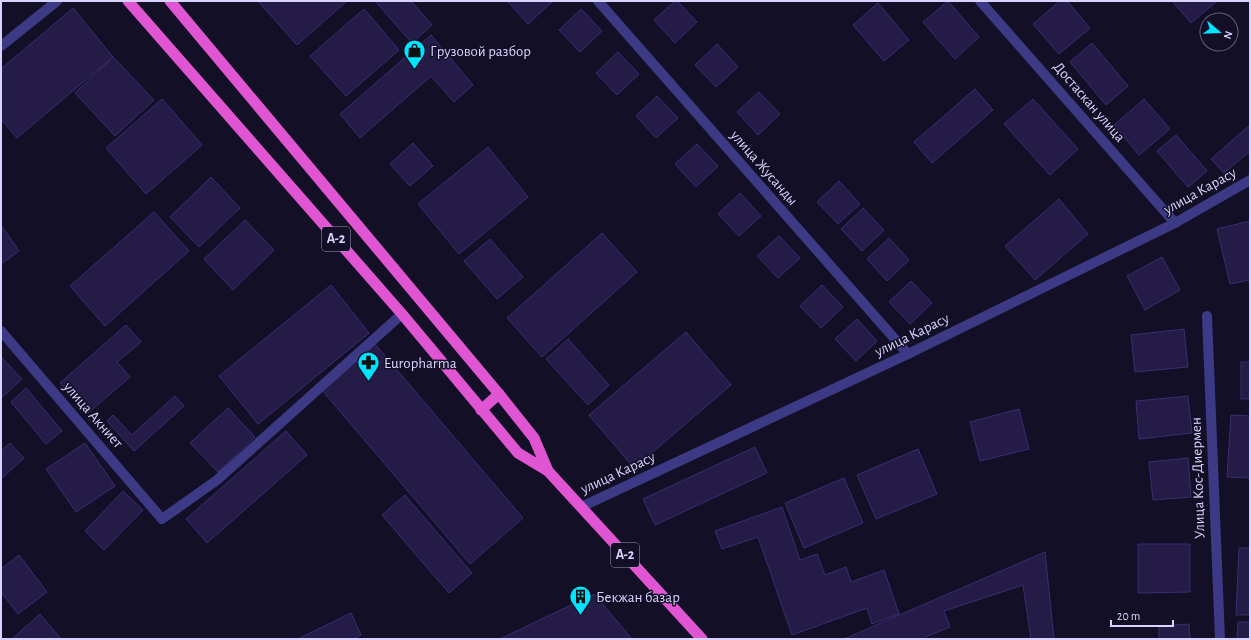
<svg xmlns="http://www.w3.org/2000/svg" width="1251" height="640" viewBox="0 0 1251 640" font-family="'Alegreya Sans',sans-serif">
  <style>
    .building { fill: #241b47; stroke: #3b2d73 }
    .lines { fill: none; stroke-linecap: round; stroke-linejoin: round }
    .service { stroke: #3d3a85; stroke-width: 10 }
    .minor { stroke: #3d3a85; stroke-width: 10 }
    .trunk { stroke: #e055d1; stroke-width: 11 }
    .labels { text-anchor: middle; dominant-baseline: central; stroke-width: 3; stroke-linejoin: round; paint-order: stroke }
    .shield { fill: #130f26; stroke: #9e99be; stroke-width: 1 }
    .shield-label { font-size: 14px; font-weight: bold; fill: #d9d4ff }
    .poi-label { font-size: 15px; fill: #d9d4ff; stroke: #130f26; text-anchor: start }
    .street-label { font-size: 15px; fill: #d9d4ff; stroke: #130f26 }
  </style>
  <rect width="100%" height="100%" fill="#130f26"/>
  <g class="building">
    <polygon points="258,1 347,1 297,45"/>
    <polygon points="375,1 411,1 432,25 412,43"/>
    <polygon points="507,1 553,1 528,24"/>
    <polygon points="675,1 677,1 697,22 675,43 654,20"/>
    <polygon points="948,1 979,37 955,59 923,22"/>
    <polygon points="1060,1 1067,1 1090,28 1059,54 1033,24"/>
    <polygon points="1172,1 1217,1 1191,23"/>
    <polygon points="878,3 909,40 884,61 853,25"/>
    <polygon points="73,8 113,57 17,138 1,119 1,69"/>
    <polygon points="364,9 399,50 346,96 310,56"/>
    <polygon points="581,9 602,31 580,52 559,30"/>
    <polygon points="431,35 473,85 454,102 431,76 360,138 340,114"/>
    <polygon points="1092,43 1128,86 1106,105 1070,62"/>
    <polygon points="717,44 738,67 716,87 695,65"/>
    <polygon points="618,52 639,74 617,95 596,73"/>
    <polygon points="113,57 154,100 115,136 75,93"/>
    <polygon points="975,89 993,110 932,163 914,142"/>
    <polygon points="759,92 780,114 758,135 737,112"/>
    <polygon points="657,96 678,118 656,138 636,116"/>
    <polygon points="162,99 202,145 146,194 106,148"/>
    <polygon points="1033,99 1078,149 1050,175 1004,124"/>
    <polygon points="1144,99 1170,129 1139,155 1114,125"/>
    <polygon points="1250,125 1250,151 1224,173 1211,159"/>
    <polygon points="1176,135 1207,171 1188,187 1157,151"/>
    <polygon points="413,143 433,166 410,186 390,164"/>
    <polygon points="697,144 718,166 696,187 675,164"/>
    <polygon points="488,147 528,197 459,254 418,204"/>
    <polygon points="211,177 240,208 199,247 170,217"/>
    <polygon points="839,181 860,204 838,224 817,202"/>
    <polygon points="740,193 761,216 739,236 718,214"/>
    <polygon points="1059,199 1088,234 1035,280 1005,246"/>
    <polygon points="863,208 884,230 862,251 841,229"/>
    <polygon points="154,212 189,251 105,326 70,286"/>
    <polygon points="245,220 274,250 233,290 204,259"/>
    <polygon points="1250,221 1250,280 1230,284 1217,229"/>
    <polygon points="1,225 19,251 1,264"/>
    <polygon points="602,233 637,272 542,357 507,318"/>
    <polygon points="779,236 800,258 778,278 757,256"/>
    <polygon points="889,238 909,260 887,281 867,259"/>
    <polygon points="490,239 523,277 497,299 464,261"/>
    <polygon points="1162,257 1180,290 1145,310 1127,276"/>
    <polygon points="911,281 932,303 910,324 889,302"/>
    <polygon points="331,285 369,333 258,424 219,376"/>
    <polygon points="822,285 843,307 821,328 800,306"/>
    <polygon points="857,319 877,341 856,361 835,339"/>
    <polygon points="126,325 141,342 117,362 130,377 87,414 60,383"/>
    <polygon points="1184,329 1188,367 1135,372 1131,335"/>
    <polygon points="686,332 731,385 634,468 589,415"/>
    <polygon points="568,339 609,385 588,405 546,359"/>
    <polygon points="374,343 523,518 470,564 321,389"/>
    <polygon points="1,357 22,379 1,398"/>
    <rect x="1241" y="362" width="9" height="37"/>
    <polygon points="26,388 62,431 46,444 11,402"/>
    <polygon points="175,396 184,406 134,451 107,421 113,415 132,435"/>
    <polygon points="1188,396 1192,433 1139,439 1136,401"/>
    <polygon points="228,408 255,437 218,472 190,443"/>
    <polygon points="1019,409 1029,449 980,461 970,422"/>
    <polygon points="1231,415 1250,416 1250,478 1227,477"/>
    <polygon points="286,431 307,455 207,543 186,519"/>
    <polygon points="10,443 24,458 1,479 1,451"/>
    <polygon points="85,443 115,486 76,512 46,469"/>
    <polygon points="755,447 767,473 655,525 643,499"/>
    <polygon points="918,449 937,494 876,519 857,475"/>
    <polygon points="1188,458 1191,497 1153,500 1149,462"/>
    <polygon points="844,478 863,523 804,548 785,503"/>
    <polygon points="123,491 143,510 104,550 85,531"/>
    <polygon points="405,495 472,573 449,593 382,515"/>
    <polygon points="782,507 800,560 817,554 825,575 846,567 851,582 884,570 899,614 872,624 867,608 792,635 758,537 722,549 715,531"/>
    <polygon points="1138,544 1190,544 1190,592 1138,593"/>
    <polygon points="1239,548 1250,548 1250,615 1236,615"/>
    <polygon points="1045,552 1054,639 1031,639 1023,585 944,611 950,627 925,637 925,639 844,639"/>
    <polygon points="19,555 47,592 18,614 1,592 1,569"/>
    <polygon points="594,594 632,639 500,639"/>
    <polygon points="351,613 361,635 353,639 298,639"/>
    <polygon points="40,614 61,639 12,639"/>
    <polygon points="1238,622 1250,622 1250,639 1237,639"/>
    <polygon points="1189,624 1190,639 1159,639 1159,626"/>
  </g>
  <g class="lines">
    <polyline class="service" points="1,46 57,1"/>
    <g class="minor">
      <polyline points="598,1 908,354"/>
      <polyline points="980,1 1175,223"/>
      <polyline points="1207,316 1220,639"/>
      <polyline points="1,331 162,519 217,480 402,314"/>
      <polyline points="581,507 908,354 1175,223 1250,180"/>
    </g>
    <g class="trunk">
      <polyline points="128,1 402,314 518,453 548,471 702,639"/>
      <polyline points="170,1 499,394 534,438 548,471"/>
      <polyline points="481,410 499,394"/>
    </g>
  </g>
  <defs>
    <symbol id="shop-pin" viewBox="-11 -11 22 30"><path d="M0 17L-7.5 6A9.5 9.5 0 1 1 7.5 6Z" fill="#00e5ff" stroke="#130f26"/><path d="M-5-2.5h2.3a2.7 3.5 0 0 1 5.4 0H5L5.5 6h-11ZM-1.5-2.5h3a1.5 2.3 0 0 0-3 0Z" fill="#111"/></symbol>
    <symbol id="pharmacy-pin" viewBox="-11 -11 22 30"><path d="M0 17L-7.5 6A9.5 9.5 0 1 1 7.5 6Z" fill="#00e5ff" stroke="#130f26"/><path d="M-2-6h4v4h4v4h-4v4h-4v-4h-4v-4h4Z" fill="#111"/></symbol>
    <symbol id="building-pin" viewBox="-11 -11 22 30"><path d="M0 17L-7.5 6A9.5 9.5 0 1 1 7.5 6Z" fill="#00e5ff" stroke="#130f26"/><path d="M-4-6H4V6H1V3H-1V6H-4ZM-2.5-4.3h1.7v1.8h-1.7ZM.8-4.3h1.7v1.8H.8ZM-2.5-1h1.7V.8h-1.7ZM.8-1h1.7V.8H.8Z" fill="#111"/></symbol>
  </defs>
  <g fill-rule="evenodd">
    <use href="#shop-pin" x="402" y="38" width="25" height="34"/>
    <use href="#pharmacy-pin" x="356" y="350" width="25" height="34"/>
    <use href="#building-pin" x="568" y="584" width="25" height="34"/>
  </g>
  <g class="labels">
    <g class="shield">
      <rect x="322" y="227" width="28" height="24" rx="3"/>
      <rect x="611" y="543" width="28" height="24" rx="3"/>
    </g>
    <g class="shield-label">
      <text x="336" y="239">A-2</text>
      <text x="625" y="555">A-2</text>
    </g>
    <g class="poi-label">
      <text x="430" y="51">Грузовой разбор</text>
      <text x="384" y="363">Europharma</text>
      <text x="596" y="597">Бекжан базар</text>
    </g>
    <g class="street-label">
      <text transform="translate(1089 102) rotate(49)">Достаскан улица</text>
      <text transform="translate(764 168) rotate(49)">улица Жусанды</text>
      <text transform="translate(1200 191) rotate(-29)">улица Карасу</text>
      <text transform="translate(912 335) rotate(-26)">улица Карасу</text>
      <text transform="translate(93 415) rotate(49)">улица Акниет</text>
      <text transform="translate(618 473) rotate(-25)">улица Карасу</text>
      <text transform="translate(1198 478) rotate(-92)">Улица Кос-Диермен</text>
    </g>
  </g>
  <rect width="1251" height="640" fill="none" stroke="#d9d4ff" stroke-width="4"/>
  <g transform="translate(1219 32) rotate(109)"><circle r="19" fill="#130f26" stroke="#625e7d"/>
  <path d="M0-3L7 15L0 10L-7 15Z" fill="#00e5ff"/>
  <text y="-6" font-size="11" font-weight="bold" text-anchor="middle" fill="#d9d4ff">N</text>
  </g>
  <path d="M1111 620v6h62v-6" fill="none" stroke="#d9d4ff" stroke-width="2"/>
  <text x="1117" y="620" font-size="12" fill="#d9d4ff" stroke="#130f26" stroke-width="3" paint-order="stroke">20 m</text>
</svg>
